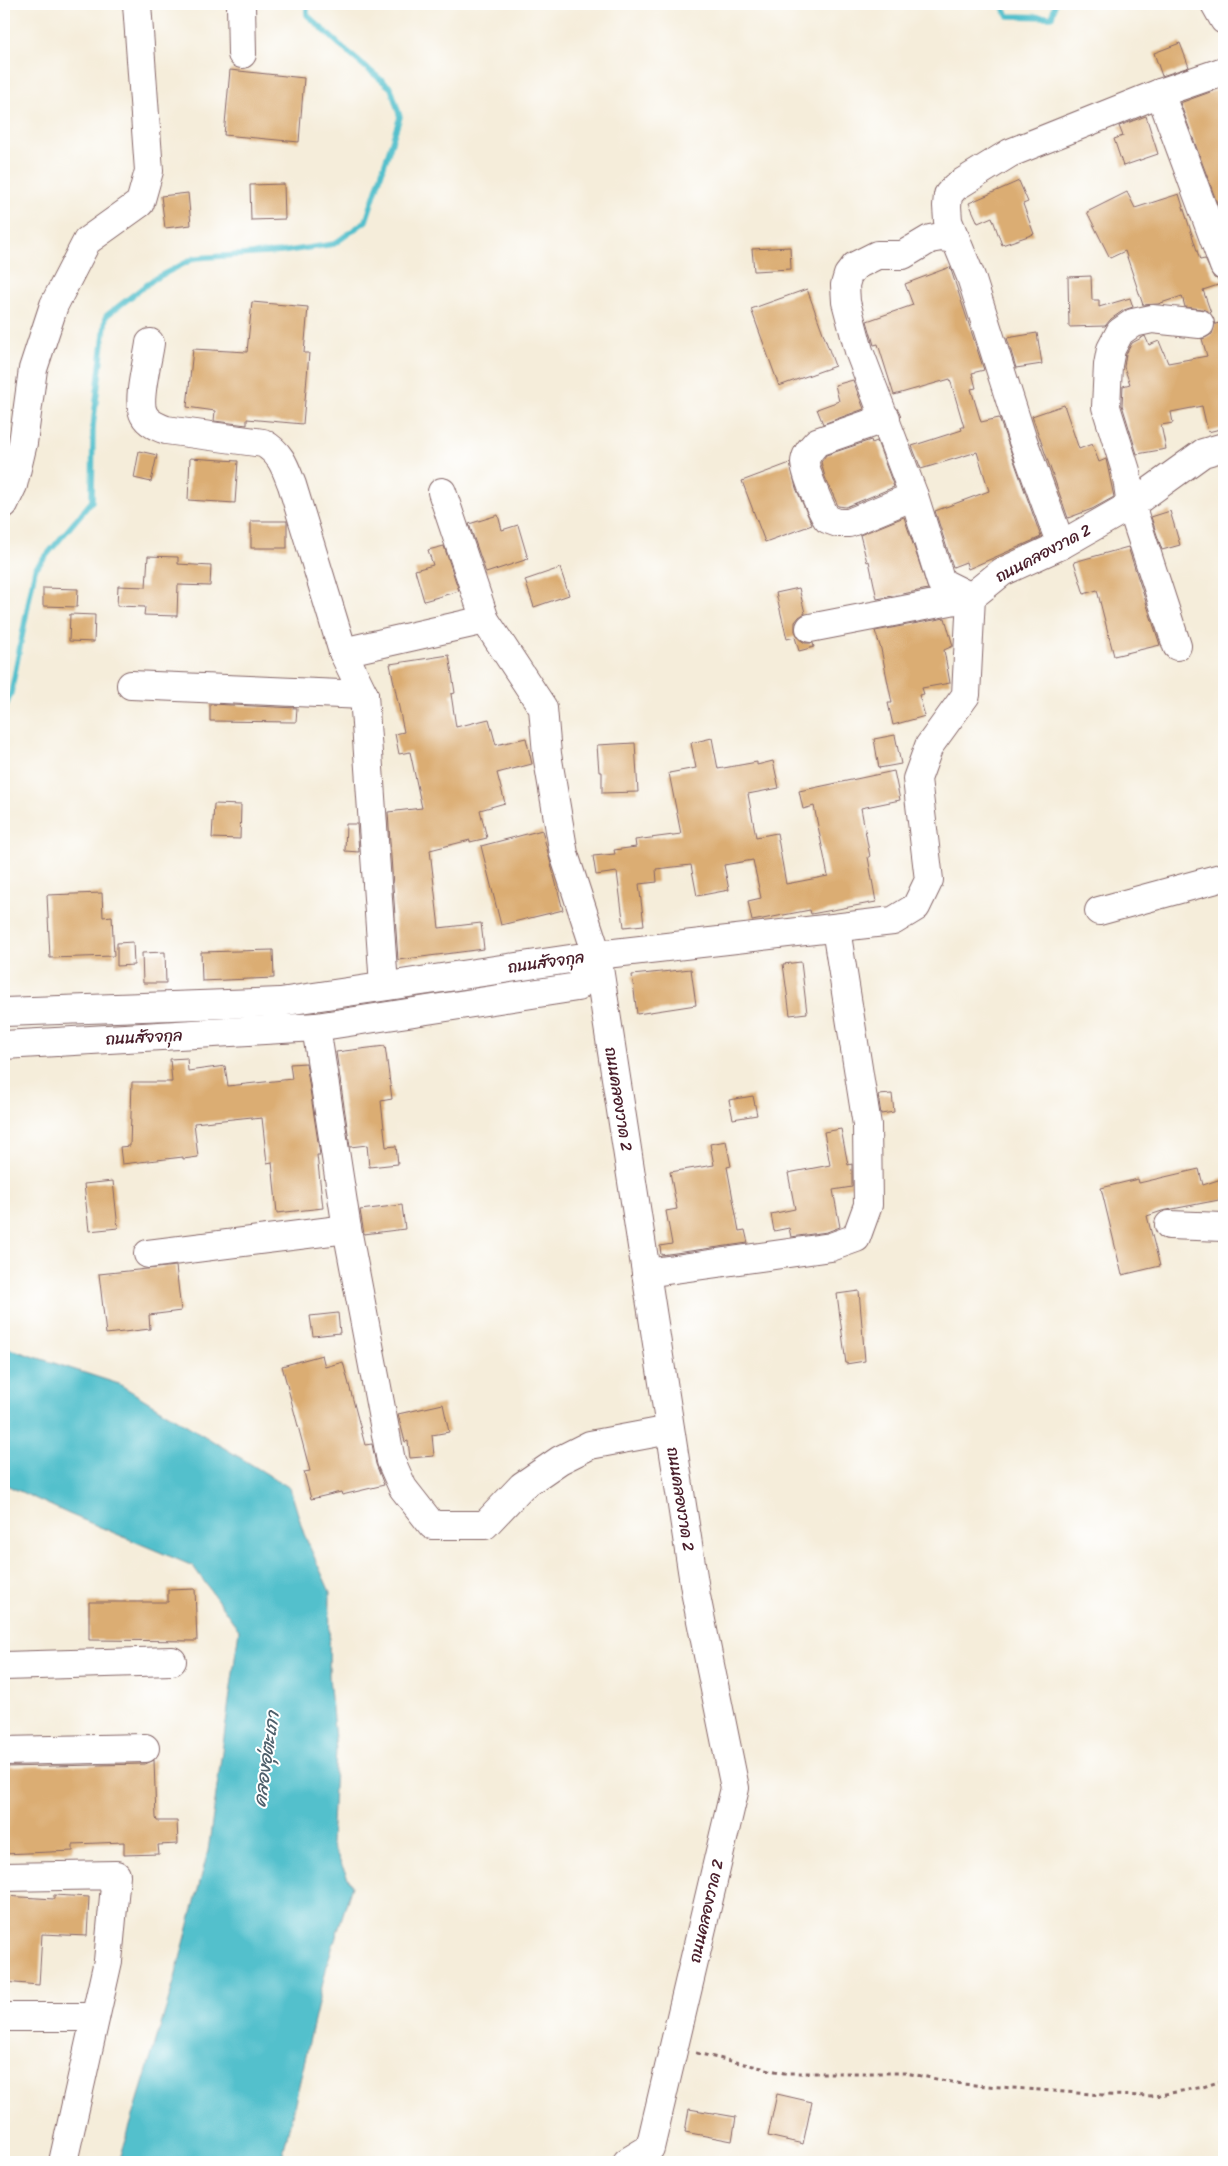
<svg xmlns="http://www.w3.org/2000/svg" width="1228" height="2166" viewBox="0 0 1228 2166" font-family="Sriracha,'Playpen Sans Thai',sans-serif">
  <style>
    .water { fill: #53c0cc; stroke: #4e707c }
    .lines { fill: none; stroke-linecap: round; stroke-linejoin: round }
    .stream { stroke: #53c0cc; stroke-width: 5.5 }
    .building { fill: #dbad73 }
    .minor-casing { stroke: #866768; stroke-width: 30 }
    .path { stroke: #866768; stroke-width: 3; stroke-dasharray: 4 4; stroke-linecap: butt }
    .minor { stroke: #fff; stroke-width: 28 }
    .labels { text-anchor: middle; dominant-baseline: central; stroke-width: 4; stroke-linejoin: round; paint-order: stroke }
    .street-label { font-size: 16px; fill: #4a1f2b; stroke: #fff }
    .water-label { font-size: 18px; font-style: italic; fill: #4e5f6b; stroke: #fff }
  </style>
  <rect width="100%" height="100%" fill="#fff"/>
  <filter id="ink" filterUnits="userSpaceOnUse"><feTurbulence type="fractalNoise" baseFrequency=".02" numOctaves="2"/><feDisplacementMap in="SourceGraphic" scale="10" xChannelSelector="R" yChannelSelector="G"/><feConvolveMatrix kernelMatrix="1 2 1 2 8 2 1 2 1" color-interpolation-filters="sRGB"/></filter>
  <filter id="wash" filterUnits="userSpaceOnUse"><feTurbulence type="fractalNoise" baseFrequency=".0096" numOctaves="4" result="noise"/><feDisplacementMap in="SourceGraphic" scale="20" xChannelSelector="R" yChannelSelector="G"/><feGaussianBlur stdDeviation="1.12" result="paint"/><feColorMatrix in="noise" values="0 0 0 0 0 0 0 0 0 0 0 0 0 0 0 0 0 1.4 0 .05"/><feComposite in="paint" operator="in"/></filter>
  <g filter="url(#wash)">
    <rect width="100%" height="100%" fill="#f5edda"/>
    <g class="water">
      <polygon points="4,4 8,4 7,51 4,62"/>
      <polygon points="4,1347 119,1384 290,1488 304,1534 330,1592 329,1677 336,1750 331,1843 352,1886 328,1961 281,2162 119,2162 174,1982 208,1851 239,1630 193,1566 69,1514 4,1484"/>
    </g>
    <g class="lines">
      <g class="stream">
        <polyline points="1001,4 1008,16 1052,17 1055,4"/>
        <polyline points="4,711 11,693 35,569 92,501 93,427 106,316 154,279 195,258 281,252 334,244 366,221 400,117 391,88 352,56 307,15 307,4"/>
      </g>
    </g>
    <g id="blocks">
      <g class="building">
        <polygon points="1180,43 1189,67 1162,76 1154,53"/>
        <polygon points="230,70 304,78 299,142 224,135"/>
        <polygon points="1224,87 1224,222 1180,103"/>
        <polygon points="1146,116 1158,154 1123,166 1114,139 1123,136 1119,126"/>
        <polygon points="1019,181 1028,202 1023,204 1034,234 1002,245 992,217 978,223 969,203"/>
        <polygon points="284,184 285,219 251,220 250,185"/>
        <polygon points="1127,192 1135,208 1179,194 1200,260 1205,259 1214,278 1224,281 1224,283 1203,290 1211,313 1202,309 1185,307 1182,296 1158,304 1143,305 1125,251 1110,258 1087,212"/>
        <polygon points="188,193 191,225 165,228 161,196"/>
        <polygon points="790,247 791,269 754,271 752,249"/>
        <polygon points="950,267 984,370 972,373 976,388 971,389 981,422 999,418 1041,537 968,569 966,562 953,567 935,511 989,491 977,452 921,469 912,446 962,430 961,427 964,427 950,379 894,395 878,344 874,345 867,321 913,305 905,284"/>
        <polygon points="1091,276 1092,300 1099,300 1099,307 1130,298 1133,307 1124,310 1111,319 1105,326 1069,327 1068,277"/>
        <polygon points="807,289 835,366 779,386 751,309"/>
        <polygon points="252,302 308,307 304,353 309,353 303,424 247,419 247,425 214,421 215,411 187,407 193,349 247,352"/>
        <polygon points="1224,322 1224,428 1208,432 1202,406 1171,412 1173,423 1161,425 1166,449 1137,454 1122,405 1123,386 1130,384 1124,367 1126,354 1132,343 1145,336 1149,345 1159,341 1168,363 1207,356 1202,339 1212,334 1215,324"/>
        <polygon points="1037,333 1042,364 1016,368 1007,338"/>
        <polygon points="853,380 864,409 823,424 817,409 839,401 835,385"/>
        <polygon points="1064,405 1079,449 1092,444 1099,462 1106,459 1114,497 1092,509 1068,518 1032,416"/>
        <polygon points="871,440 872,443 877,441 894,487 846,507 838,506 825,477 821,462 826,455"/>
        <polygon points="139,451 157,455 151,482 134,478"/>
        <polygon points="190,458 238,461 235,503 188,500"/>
        <polygon points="790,463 796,488 812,525 765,542 742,481"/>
        <polygon points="1170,511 1180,545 1162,550 1151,517"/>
        <polygon points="498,515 502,530 518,525 528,559 486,573 469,524"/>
        <polygon points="904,517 928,589 877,599 869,561 867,562 860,535"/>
        <rect x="251" y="521" width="36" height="27"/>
        <polygon points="444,546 459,591 424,601 415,570 433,565 428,550"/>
        <polygon points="1128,547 1160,645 1114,656 1097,590 1084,594 1074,562"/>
        <polygon points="148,556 178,557 178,564 211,566 210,586 178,585 177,616 144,615 145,607 117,606 118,586 146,587"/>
        <polygon points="560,568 569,595 534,607 525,580"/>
        <polygon points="43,588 78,589 77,607 43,606"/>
        <polygon points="799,588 805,613 799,617 795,622 795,631 799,639 805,643 813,643 814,647 799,651 795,637 787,639 776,593"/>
        <polygon points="70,614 95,615 94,642 69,641"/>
        <polygon points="945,618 953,646 944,650 950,683 922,688 924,694 919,695 925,716 893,725 888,703 892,703 881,649 875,631"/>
        <polygon points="449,655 455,693 451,694 456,727 489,719 496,745 526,738 532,764 497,773 505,803 480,810 487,838 470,842 470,840 430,850 439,928 481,923 484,949 398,960 388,812 422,808 410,752 399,754 395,734 404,732 390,664"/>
        <polygon points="210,704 297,708 296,722 210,721"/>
        <polygon points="895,735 901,764 879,768 874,739"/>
        <polygon points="712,738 718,769 757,762 757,765 773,761 779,788 748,794 756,837 777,833 786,884 828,876 814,806 803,809 799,791 894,771 900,800 861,808 870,857 868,857 876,902 811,914 810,910 752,921 748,901 761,898 753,860 724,865 729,890 697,896 691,865 656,869 657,882 639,884 644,925 624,927 617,872 596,875 593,856 615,854 614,850 636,847 635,840 681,834 669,773 696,768 691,743"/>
        <polygon points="635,743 638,792 602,793 602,772 599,772 597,745"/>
        <polygon points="214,804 241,805 240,839 212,838"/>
        <polygon points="346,824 357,824 359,852 345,851"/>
        <polygon points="542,830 563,910 501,925 481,846"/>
        <polygon points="102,893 103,917 112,916 114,956 50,958 47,895"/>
        <polygon points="133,942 134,965 117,966 117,943"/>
        <polygon points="273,950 274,978 202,981 201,952"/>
        <polygon points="165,952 166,983 143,983 142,953"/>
        <polygon points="801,962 807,1013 790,1015 783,964"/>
        <polygon points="691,969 696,1005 637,1014 632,975"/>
        <polygon points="385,1046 392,1099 381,1101 386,1147 396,1146 398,1164 369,1167 367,1145 350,1147 336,1052"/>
        <polygon points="187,1058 188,1071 225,1066 228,1086 292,1079 290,1064 306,1063 320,1155 317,1155 323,1208 277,1213 272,1162 267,1163 262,1118 252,1119 252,1117 194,1123 198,1157 183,1159 183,1157 122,1164 120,1147 130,1146 132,1082 172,1082 170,1059"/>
        <polygon points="892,1094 894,1112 881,1114 878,1095"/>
        <polygon points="753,1096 757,1115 733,1119 729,1100"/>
        <polygon points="841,1129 848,1165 852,1164 852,1187 833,1190 840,1227 827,1232 791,1237 789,1228 774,1231 771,1214 795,1209 788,1173 830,1165 824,1132"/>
        <polygon points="726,1141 731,1166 727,1167 739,1231 745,1230 748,1243 661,1255 660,1246 672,1244 666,1211 677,1209 670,1172 714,1165 710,1144"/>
        <polygon points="1199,1169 1203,1185 1224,1178 1224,1199 1162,1211 1147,1216 1160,1266 1122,1275 1101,1188 1138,1179 1139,1183"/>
        <polygon points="113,1181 118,1228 89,1231 84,1184"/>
        <polygon points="402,1205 405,1229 364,1234 360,1210"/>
        <polygon points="176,1266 181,1311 149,1315 150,1329 106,1334 99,1274"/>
        <polygon points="859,1291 865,1361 846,1364 837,1294"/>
        <polygon points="338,1313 340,1333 313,1336 310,1316"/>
        <polygon points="322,1355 325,1367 343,1362 365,1445 372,1444 376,1464 384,1485 342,1495 341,1492 311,1499 304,1472 310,1471 282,1366"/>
        <polygon points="443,1404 449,1432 432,1435 434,1456 410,1458 408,1441 405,1442 398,1414"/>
        <polygon points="195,1589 197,1641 89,1640 89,1602 168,1602 168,1590"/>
        <polygon points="154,1760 156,1818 157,1821 177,1821 178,1844 158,1845 159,1854 124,1855 124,1842 73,1844 73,1851 4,1854 4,1767 145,1764"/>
        <polygon points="54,1895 89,1897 87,1936 42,1934 39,1985 4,1982 4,1896 54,1899"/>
        <polygon points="777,2094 812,2102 803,2144 768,2136"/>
        <polygon points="689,2109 736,2117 732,2141 685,2132"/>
      </g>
    </g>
  </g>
  <g filter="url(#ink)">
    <use href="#blocks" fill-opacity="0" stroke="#866768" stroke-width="1"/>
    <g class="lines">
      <defs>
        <g id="minor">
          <polyline points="241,4 242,54"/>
          <polyline points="1215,4 1224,20"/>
          <polyline points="1160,93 1224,266"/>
          <path d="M 150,343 C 148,360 136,401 144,415 C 148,423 158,427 166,430 L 263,443 C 281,453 285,467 292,485 L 343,652 L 364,695 L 384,986"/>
          <path d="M 886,418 L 817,442 C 812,448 805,454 805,463 C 806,474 820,508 827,519 L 838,523 L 849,523 L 914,496"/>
          <polyline points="442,492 485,620 543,708 547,754 564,854 597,955 696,1596 735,1788 650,2148 627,2162"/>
          <polyline points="4,504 13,485 23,443 33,369 54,305 87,241 140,203 149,171 137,4"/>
          <polyline points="1061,545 1022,438 971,277 948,221 947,206 948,195 955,187 1010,153 1160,93 1224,71"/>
          <polyline points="810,628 971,597 941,582 914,496 859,351 846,302 845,285 848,275 855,266 877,255 903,255 930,239 941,237 956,239"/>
          <polyline points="1177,646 1131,505 1126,471 1106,407 1108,365 1111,349 1120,332 1133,323 1152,319 1200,324"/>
          <polyline points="343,652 485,620"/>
          <polyline points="131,685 364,695"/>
          <polyline points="1099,911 1224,877"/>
          <polyline points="4,1012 280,1002 597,955 893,921 916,907 929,880 917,779 929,746 966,695 971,597 1002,572 1061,545 1131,505 1203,453 1224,447"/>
          <polyline points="316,1027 347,1229 391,1461 403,1488 432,1525 485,1525 522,1486 560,1460 590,1445 670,1430"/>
          <polyline points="4,1045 316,1027 577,987 597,955"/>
          <polyline points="1169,1225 1224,1227"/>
          <polyline points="148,1254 347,1229"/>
          <polyline points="646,1273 831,1247 856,1238 868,1205 867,1125 836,929"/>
          <polyline points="4,1666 172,1661"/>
          <polyline points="4,1751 145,1748"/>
          <polyline points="4,1877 116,1875 108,1961 63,2162"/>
          <polyline points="4,2017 95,2017"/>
        </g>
      </defs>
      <use href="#minor" class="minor-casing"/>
      <polyline class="path" points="696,2053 784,2073 906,2073 962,2084 1103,2095 1155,2096 1203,2087 1224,2080"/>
      <use href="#minor" class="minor"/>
    </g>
  </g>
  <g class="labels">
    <g class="street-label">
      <text transform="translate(1043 553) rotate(-28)">ถนนคลองวาด 2</text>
      <text transform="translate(546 962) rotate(-8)">ถนนสัจจกุล</text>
      <text transform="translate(144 1037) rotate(-3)">ถนนสัจจกุล</text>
      <text transform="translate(619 1099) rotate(81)">ถนนคลองวาด 2</text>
      <text transform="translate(681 1499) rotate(81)">ถนนคลองวาด 2</text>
      <text transform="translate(706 1911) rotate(-77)">ถนนคลองวาด 2</text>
    </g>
    <g class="water-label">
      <text transform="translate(266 1759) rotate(-82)">คลองอุ่ตะเภา</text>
    </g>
  </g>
  <rect width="1228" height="2166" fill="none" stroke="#fff" stroke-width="20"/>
</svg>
